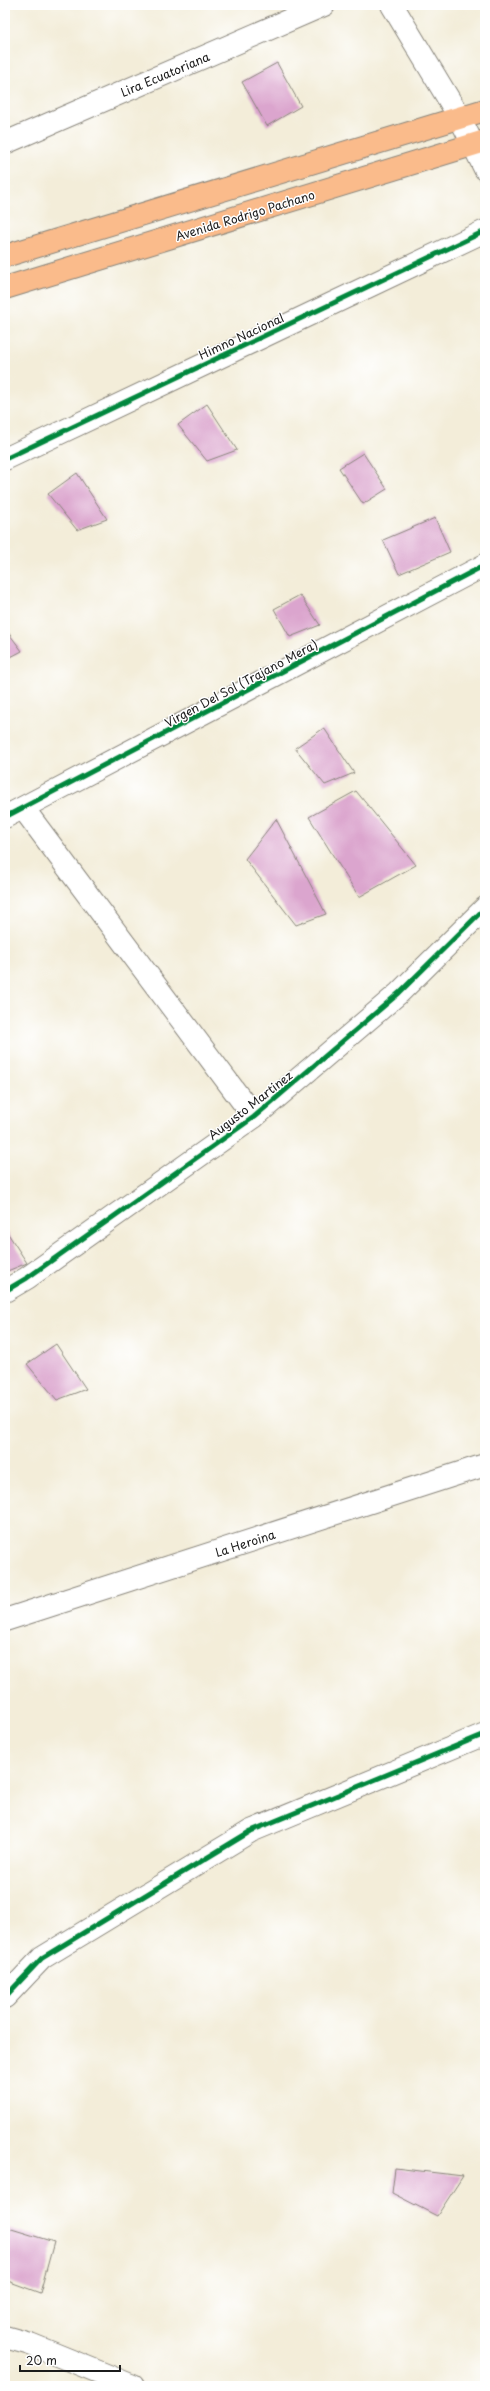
<svg xmlns="http://www.w3.org/2000/svg" width="490" height="2391" viewBox="0 0 490 2391" font-family="'Playpen Sans',sans-serif">
  <style>
    .building { fill: #dba5ce }
    .lines { fill: none; stroke-linecap: round; stroke-linejoin: round }
    .minor-casing { stroke: #88847a; stroke-width: 24 }
    .tertiary-casing { stroke: #88847a; stroke-width: 24 }
    .primary-casing { stroke: #88847a; stroke-width: 24 }
    .minor { stroke: #fff; stroke-width: 22 }
    .tertiary { stroke: #fff; stroke-width: 22 }
    .primary { stroke: #fabb8b; stroke-width: 22 }
    .cycleway-casing { stroke: #fff; stroke-width: 8 }
    .cycleway { stroke: #00873e; stroke-width: 5 }
    .labels { text-anchor: middle; dominant-baseline: central; stroke-width: 3; stroke-linejoin: round; paint-order: stroke }
    .street-label { font-size: 12px; fill: #1c1c1c; stroke: #fff }
  </style>
  <rect width="100%" height="100%" fill="#fff"/>
  <filter id="ink" filterUnits="userSpaceOnUse"><feTurbulence type="fractalNoise" baseFrequency=".025" numOctaves="2"/><feDisplacementMap in="SourceGraphic" scale="8" xChannelSelector="R" yChannelSelector="G"/><feConvolveMatrix kernelMatrix="1 2 1 2 8 2 1 2 1" color-interpolation-filters="sRGB"/></filter>
  <filter id="wash" filterUnits="userSpaceOnUse"><feTurbulence type="fractalNoise" baseFrequency=".012" numOctaves="4" result="noise"/><feDisplacementMap in="SourceGraphic" scale="16" xChannelSelector="R" yChannelSelector="G"/><feGaussianBlur stdDeviation="0.9" result="paint"/><feColorMatrix in="noise" values="0 0 0 0 0 0 0 0 0 0 0 0 0 0 0 0 0 1.4 0 .05"/><feComposite in="paint" operator="in"/></filter>
  <g filter="url(#wash)">
    <rect width="100%" height="100%" fill="#f3edd9"/>
    <g id="blocks">
      <g class="building">
        <polygon points="277,63 301,106 267,126 242,82"/>
        <polygon points="207,404 237,450 207,461 178,425"/>
        <polygon points="363,453 387,489 363,504 339,468"/>
        <polygon points="77,473 107,519 77,530 48,494"/>
        <polygon points="435,518 450,552 399,574 383,540"/>
        <polygon points="300,595 320,625 290,637 274,609"/>
        <polygon points="7,631 22,651 5,660 5,633"/>
        <polygon points="324,728 354,773 325,785 295,748"/>
        <polygon points="356,791 416,865 359,897 309,817"/>
        <polygon points="276,819 326,914 296,925 245,859"/>
        <polygon points="5,1229 27,1263 5,1272"/>
        <polygon points="56,1344 86,1389 57,1400 27,1364"/>
        <polygon points="395,2168 463,2176 437,2216 392,2193"/>
        <polygon points="5,2227 54,2242 40,2293 5,2280"/>
      </g>
    </g>
  </g>
  <g filter="url(#ink)">
    <use href="#blocks" fill-opacity="0" stroke="#88847a" stroke-width="1"/>
    <g class="lines">
      <defs>
        <g id="minor">
          <polyline points="392,5 460,118 485,169"/>
          <polyline points="5,143 324,5"/>
          <polyline points="5,459 485,231"/>
          <polyline points="23,808 254,1117"/>
          <polyline points="5,817 485,565"/>
          <polyline points="5,1291 27,1278 254,1117 399,993 485,908"/>
          <polyline points="5,1997 42,1958 251,1831 485,1734"/>
          <polyline points="5,2337 30,2344 133,2386"/>
        </g>
        <polyline id="tertiary" points="5,1620 485,1465"/>
        <g id="primary">
          <polyline points="5,256 485,110"/>
          <polyline points="5,288 485,141"/>
        </g>
      </defs>
      <use href="#minor" class="minor-casing"/>
      <use href="#tertiary" class="tertiary-casing"/>
      <use href="#primary" class="primary-casing"/>
      <use href="#minor" class="minor"/>
      <use href="#tertiary" class="tertiary"/>
      <use href="#primary" class="primary"/>
      <defs>
        <g id="cycleway">
          <polyline points="5,459 485,231"/>
          <polyline points="5,817 485,565"/>
          <polyline points="5,1291 27,1278 254,1117 399,993 485,908"/>
          <polyline points="5,1997 42,1958 251,1831 485,1734"/>
        </g>
      </defs>
      <use href="#cycleway" class="cycleway-casing"/>
      <use href="#cycleway" class="cycleway"/>
    </g>
  </g>
  <g class="labels">
    <g class="street-label">
      <text transform="translate(165 74) rotate(-23)">Lira Ecuatoriana</text>
      <text transform="translate(245 215) rotate(-17)">Avenida Rodrigo Pachano</text>
      <text transform="translate(241 336) rotate(-25)">Himno Nacional</text>
      <text transform="translate(241 683) rotate(-28)">Virgen Del Sol (Trajano Mera)</text>
      <text transform="translate(250 1105) rotate(-38)">Augusto Martinez</text>
      <text transform="translate(245 1543) rotate(-18)">La Heroina</text>
    </g>
  </g>
  <rect width="490" height="2391" fill="none" stroke="#fff" stroke-width="20"/>
  <path d="M20 2365v6h100v-6" fill="none" stroke="#1c1c1c" stroke-width="2"/>
  <text x="26" y="2365" font-size="12" fill="#1c1c1c" stroke="#ffffff" stroke-width="3" paint-order="stroke">20 m</text>
</svg>
